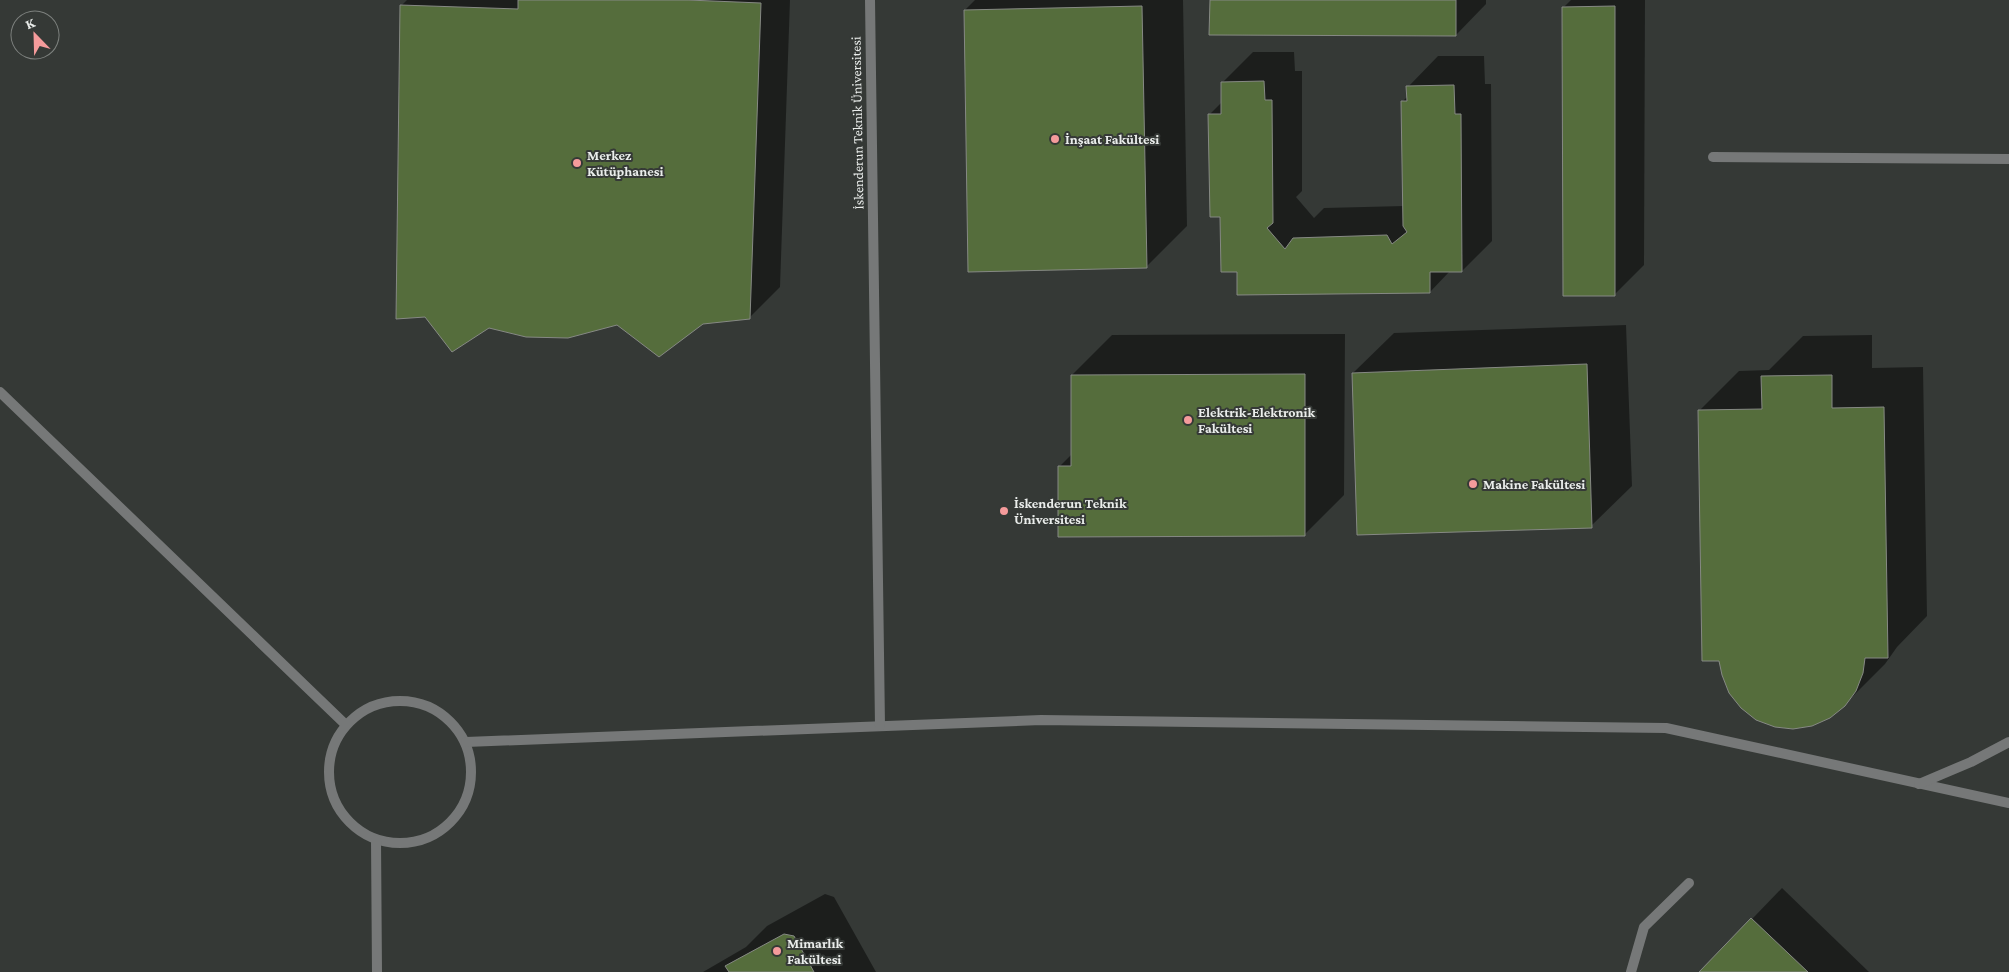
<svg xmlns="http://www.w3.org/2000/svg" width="2009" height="972" viewBox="0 0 2009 972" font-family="'Crimson Pro',serif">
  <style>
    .shadow { fill: #0007 }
    .building { fill: #556d3c; stroke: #868984 }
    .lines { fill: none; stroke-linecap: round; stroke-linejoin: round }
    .service { stroke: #767878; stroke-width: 10 }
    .minor { stroke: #767878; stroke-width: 10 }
    .poi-dot { fill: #f59b9b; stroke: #353936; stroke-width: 2 }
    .labels { text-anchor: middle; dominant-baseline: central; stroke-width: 4; stroke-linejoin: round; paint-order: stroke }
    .street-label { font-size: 14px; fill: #eaedeb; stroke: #353936 }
    .poi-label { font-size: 14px; font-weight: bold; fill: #eaedeb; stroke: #353936; text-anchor: start }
  </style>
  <rect width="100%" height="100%" fill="#353936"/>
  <g class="shadow">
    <polygon points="407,0 790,0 780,287 749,318 618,323 401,6"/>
    <polygon points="975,0 1183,0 1187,226 1147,266 965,10"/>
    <polygon points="1211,0 1486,0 1486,4 1456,35"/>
    <polygon points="1571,0 1645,0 1644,265 1614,295 1564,7"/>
    <polygon points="1253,52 1294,52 1295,71 1302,71 1302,191 1296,197 1314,218 1324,208 1404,206 1403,101 1408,96 1408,87 1438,56 1484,56 1485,84 1491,84 1492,241 1462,271 1450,271 1430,292 1238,270 1222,215 1210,114 1222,102 1222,83"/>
    <polygon points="1626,325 1632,486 1591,526 1353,373 1394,333"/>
    <polygon points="1345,334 1344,495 1304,535 1060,466 1072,454 1072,375 1112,335"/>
    <polygon points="1872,335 1872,368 1923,367 1927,616 1897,647 1885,664 1844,705 1699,411 1739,371 1769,370 1803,336"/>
    <polygon points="1782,888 1869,972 1701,972"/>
    <polygon points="825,894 834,897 876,972 703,972 746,947 767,926"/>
  </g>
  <g class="building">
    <polygon points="518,0 688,0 761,3 750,319 703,324 659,357 617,325 568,338 526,337 489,328 452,352 425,317 396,319 400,5 518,9"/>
    <polygon points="1210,0 1456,0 1456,36 1209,35"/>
    <polygon points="1142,6 1147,268 968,272 964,10"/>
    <polygon points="1615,6 1615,296 1563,296 1562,7"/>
    <polygon points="1264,81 1265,100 1272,100 1273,223 1267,228 1285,249 1293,238 1387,235 1392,244 1407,232 1403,226 1401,101 1407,101 1406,86 1454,85 1455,114 1461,114 1462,272 1430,272 1430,293 1237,295 1237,272 1221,272 1220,217 1210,217 1208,114 1221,114 1221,82"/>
    <polygon points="1587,364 1592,528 1357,535 1352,373"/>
    <polygon points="1305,374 1305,536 1058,537 1058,466 1071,466 1071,375"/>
    <polygon points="1832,375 1832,408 1884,407 1888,658 1865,658 1863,673 1856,691 1845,706 1830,718 1812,726 1793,729 1775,727 1756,720 1741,708 1729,693 1722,675 1719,661 1702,661 1698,410 1762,409 1761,376"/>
    <polygon points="1751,918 1808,972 1699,972"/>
    <polygon points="784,934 794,936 814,972 729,972 725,966"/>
  </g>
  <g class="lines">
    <g class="service">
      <polyline points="1713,157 2009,159"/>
      <polyline points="0,392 346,725"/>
      <circle cx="400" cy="772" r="71"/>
      <polyline points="466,742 1041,720 1666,728 2009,803"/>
    </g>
    <g class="minor">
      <polyline points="870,0 880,726"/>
      <polyline points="1919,784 1971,762 2009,742"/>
      <polyline points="376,840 377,972"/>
      <polyline points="1631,972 1644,927 1689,883"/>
    </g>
  </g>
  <g class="poi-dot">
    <circle cx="1055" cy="139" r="5"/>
    <circle cx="577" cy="163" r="5"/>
    <circle cx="1188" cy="420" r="5"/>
    <circle cx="1473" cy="484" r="5"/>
    <circle cx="1004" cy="511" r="5"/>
    <circle cx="777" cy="951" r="5"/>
  </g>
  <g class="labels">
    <g class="street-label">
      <text transform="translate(857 123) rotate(-91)">İskenderun Teknik Üniversitesi</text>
    </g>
    <g class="poi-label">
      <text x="1065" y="139">İnşaat Fakültesi</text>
      <text x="587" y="155">Merkez<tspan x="587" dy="16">Kütüphanesi</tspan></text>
      <text x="1198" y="412">Elektrik-Elektronik<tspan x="1198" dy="16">Fakültesi</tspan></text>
      <text x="1483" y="484">Makine Fakültesi</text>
      <text x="1014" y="503">İskenderun Teknik<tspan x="1014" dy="16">Üniversitesi</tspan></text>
      <text x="787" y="943">Mimarlık<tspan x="787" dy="16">Fakültesi</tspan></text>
    </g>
  </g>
  <g transform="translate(35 35) rotate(337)"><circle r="24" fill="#353936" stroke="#7d817e"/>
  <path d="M0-4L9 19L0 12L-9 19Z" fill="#f59b9b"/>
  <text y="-8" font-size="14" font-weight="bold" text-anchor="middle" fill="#eaedeb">K</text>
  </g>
</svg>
